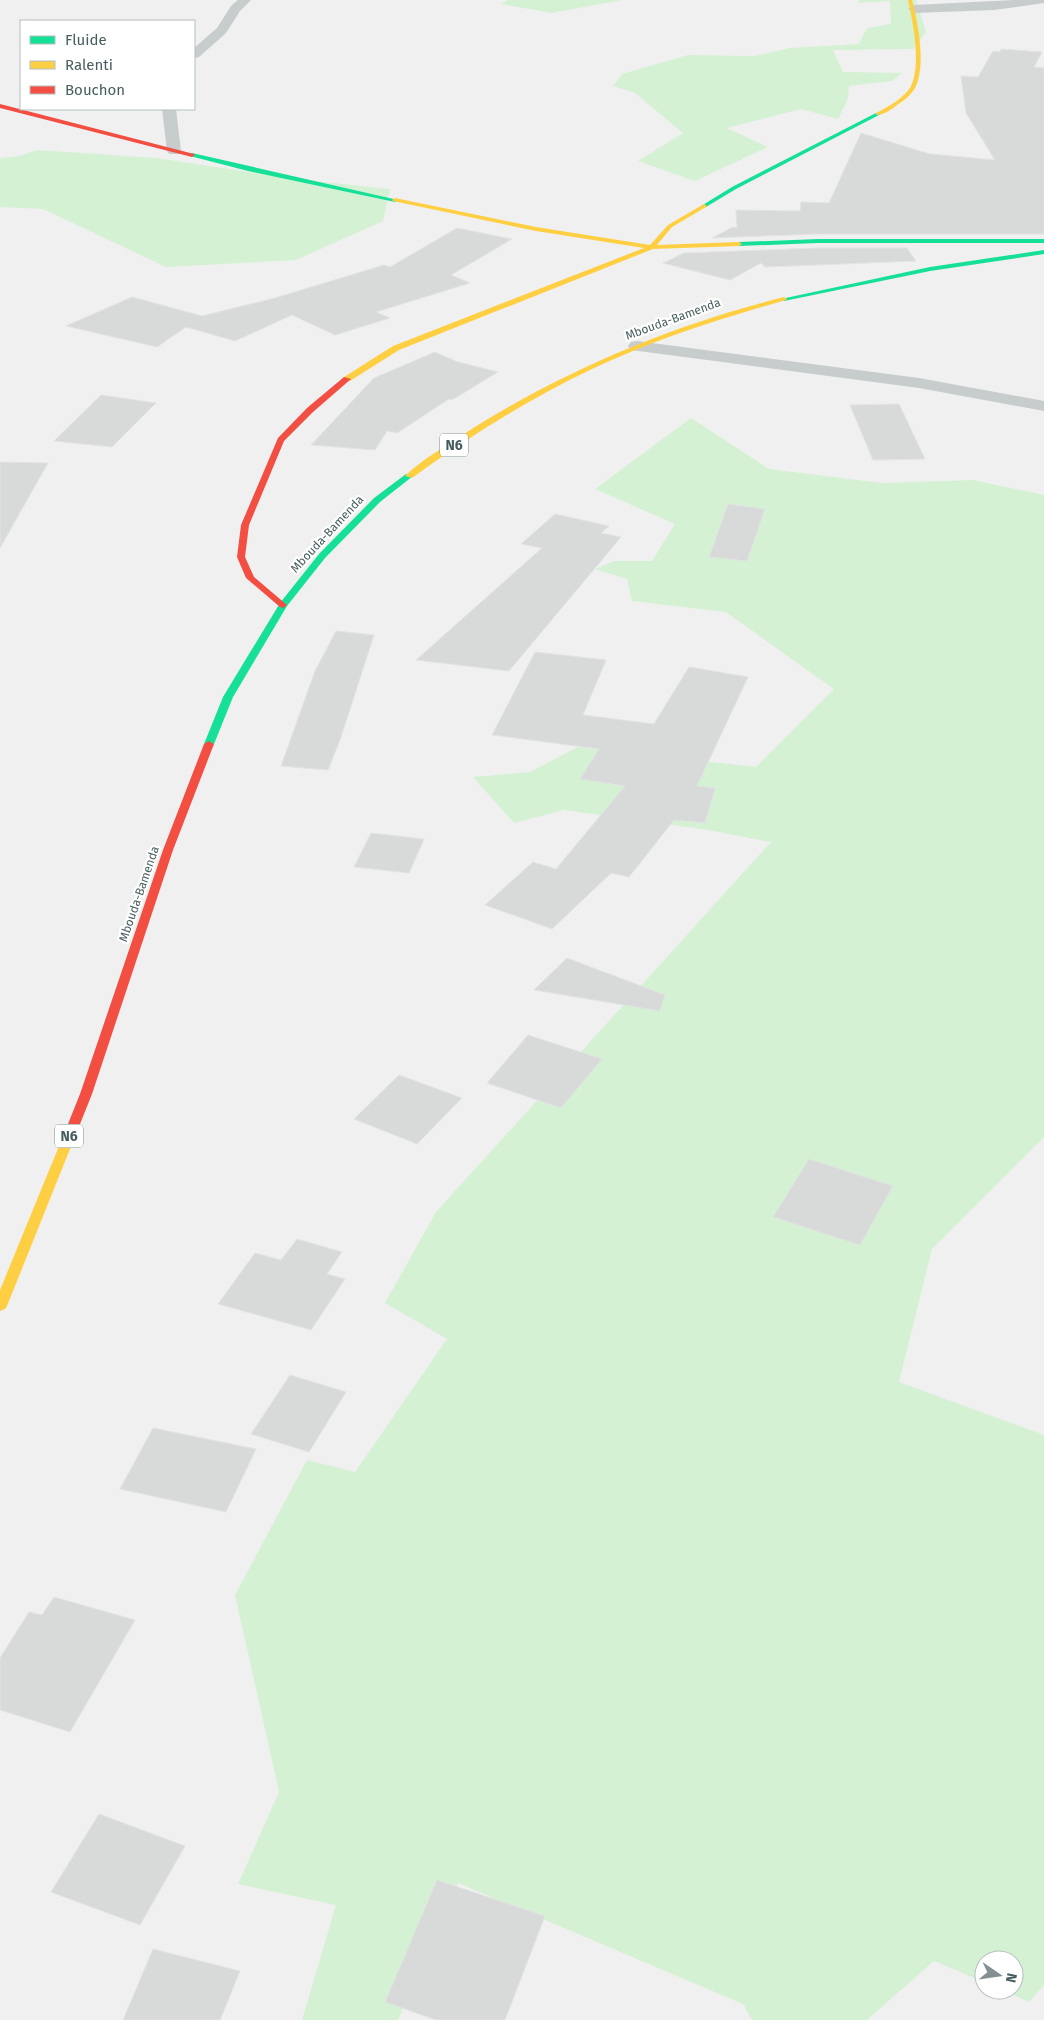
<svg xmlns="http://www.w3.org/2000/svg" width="1044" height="2020" viewBox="0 0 1044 2020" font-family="'Fira Sans',sans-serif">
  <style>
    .green { fill: #d4f1d3 }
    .building { fill: #d8d9d9; stroke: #e2e3e3 }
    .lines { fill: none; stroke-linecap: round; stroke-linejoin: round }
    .street { fill: #c7cccd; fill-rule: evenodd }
    .fast { fill: #16e098; fill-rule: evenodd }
    .slow { fill: #ffcf43; fill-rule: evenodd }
    .jam { fill: #f24e42; fill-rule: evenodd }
    .labels { text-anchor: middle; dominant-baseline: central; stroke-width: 4.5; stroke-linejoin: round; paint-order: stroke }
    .far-street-label { font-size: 12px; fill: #465c5e; stroke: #fff }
    .shield { fill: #fff; stroke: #7e8d8e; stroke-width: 1 }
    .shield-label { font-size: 14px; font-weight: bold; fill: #465c5e }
  </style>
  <rect width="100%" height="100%" fill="#f1f0f0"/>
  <g class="green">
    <polygon points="507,0 622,0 552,13 501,4"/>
    <polygon points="859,0 916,0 926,32 913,49 833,50 843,72 902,73 892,81 849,86 848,99 838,119 801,109 727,128 768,147 695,181 638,161 683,133 635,93 613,86 622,74 688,55 755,56 790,48 859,44 867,28 891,24 890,1 858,3"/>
    <polygon points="37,150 156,158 295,179 390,189 383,221 296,260 166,267 43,209 0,207 0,158 20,156"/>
    <polygon points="691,418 769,469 882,483 973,480 1044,495 1044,1137 932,1249 899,1382 1044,1435 1044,1985 1029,2002 1002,1990 1014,1990 1014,1960 984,1960 984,1982 934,1961 867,2020 752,2020 743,2004 458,1883 398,2020 302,2020 336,1905 238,1884 279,1792 235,1595 307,1460 355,1472 447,1339 385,1303 436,1212 771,842 708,830 564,810 514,823 473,777 530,772 578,747 756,767 834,689 726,612 632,601 627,579 595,569 614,561 652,561 675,524 595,489"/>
  </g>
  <g class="building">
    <polygon points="1001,49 1042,52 1034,67 1044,68 1044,234 818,234 712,238 733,227 737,228 736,210 800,211 801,202 829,203 861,133 930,154 995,160 966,113 961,76 978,77 993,51 1000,52"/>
    <polygon points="457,228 512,239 451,275 470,283 376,312 390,318 335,335 292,315 235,341 186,327 157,347 66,326 132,297 202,316 275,298 384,265 390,267"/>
    <polygon points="818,248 907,248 916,261 765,267 761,263 730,280 663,263 684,253"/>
    <polygon points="435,352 458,362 498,372 452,400 449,399 397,433 387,431 375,450 311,445 374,378"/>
    <polygon points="101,395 156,403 112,447 54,441"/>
    <polygon points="899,404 925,459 873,460 850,405"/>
    <polygon points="0,462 48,463 0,548"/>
    <polygon points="728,504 765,509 747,561 709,557"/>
    <polygon points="555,514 609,526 601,533 621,537 509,671 416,660 542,548 521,544"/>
    <polygon points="336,631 374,635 340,740 328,770 281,766 315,671"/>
    <polygon points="535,652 606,660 583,715 654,724 689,667 748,677 697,786 715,788 705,823 674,820 629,877 611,873 552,929 485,905 533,862 556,869 625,786 580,779 599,749 492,735"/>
    <polygon points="371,833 424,839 409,873 354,867"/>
    <polygon points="567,958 665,995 660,1011 534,990"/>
    <polygon points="528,1035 602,1059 561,1108 487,1083"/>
    <polygon points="399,1075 462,1098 417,1144 354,1119"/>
    <polygon points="809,1159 893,1186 860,1245 773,1217"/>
    <polygon points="297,1239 342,1252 327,1274 345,1279 311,1330 218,1304 255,1253 281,1260"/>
    <polygon points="290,1375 346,1392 309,1452 251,1434"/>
    <polygon points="153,1428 256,1449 226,1512 120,1489"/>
    <polygon points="54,1597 135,1620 70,1732 0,1710 0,1658 29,1612 42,1615"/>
    <polygon points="99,1814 185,1846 140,1925 51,1892"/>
    <polygon points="437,1880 545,1916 505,2020 436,2020 385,2002"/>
    <polygon points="153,1949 240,1971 220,2020 123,2020"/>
  </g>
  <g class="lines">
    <g class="street">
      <polygon points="238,0 251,0 240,11 226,33 199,57 194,58 194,48 217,28 231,6"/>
      <polygon points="1014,0 1044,0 1044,3 994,10 914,13 908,9 914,5"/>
      <polygon points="162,109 176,109 181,151 179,154 169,154 167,151"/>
      <polygon points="637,341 919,378 1044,401 1044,411 919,388 631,350 628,346 631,342"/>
    </g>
    <g class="fast">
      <polygon points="876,113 881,114 736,189 706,207 701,206 732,187"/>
      <polygon points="192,153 398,200 395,202 248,171 190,156 189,155"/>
      <polygon points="818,239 1044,239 1044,243 818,243 739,246 736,244 739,242"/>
      <polygon points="1044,250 1044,254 930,271 784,301 781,299 930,267"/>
      <polygon points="406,474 413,476 380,502 325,558 287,606 233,697 214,744 212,746 206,746 204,744 223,697 280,603 319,554 374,498"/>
    </g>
    <g class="slow">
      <path d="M 908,0 L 912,0 C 918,23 926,64 916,86 C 912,94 905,100 897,105 C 891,110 883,115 876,115 L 876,113 C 888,107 902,99 910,88 C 922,68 913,22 908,0 Z"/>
      <polygon points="395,198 536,227 650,245 668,225 704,204 707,206 706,207 672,227 657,245 739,242 742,244 739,246 653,249 399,350 350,381 344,381 344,377 393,346 644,248 536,231 393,201 392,200"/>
      <path d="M 784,297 L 787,299 L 786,300 C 719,319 653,340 590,370 C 527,400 469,437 412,478 L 405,476 C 421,460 451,443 470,430 C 567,369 673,325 784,297 Z"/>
      <polygon points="72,1125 78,1129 7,1306 5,1309 0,1311 0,1290 66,1129"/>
    </g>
    <g class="jam">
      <polygon points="0,104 194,154 195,155 192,157 0,108"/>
      <polygon points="344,377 351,379 313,412 284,441 249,525 245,557 254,577 287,605 283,608 280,607 246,578 237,557 241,525 278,438 307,408"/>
      <polygon points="209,741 214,744 173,850 92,1094 78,1129 76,1132 68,1132 66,1129 80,1094 163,850 204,744"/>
    </g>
  </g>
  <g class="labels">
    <g class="far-street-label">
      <text transform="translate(673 319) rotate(-20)">Mbouda-Bamenda</text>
      <text transform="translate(327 534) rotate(-47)">Mbouda-Bamenda</text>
      <text transform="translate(139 894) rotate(-71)">Mbouda-Bamenda</text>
    </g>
    <g class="shield">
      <rect x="440" y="433.5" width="28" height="23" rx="4"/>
      <rect x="55" y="1124.5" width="28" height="23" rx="4"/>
    </g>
    <g class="shield-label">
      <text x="454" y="445">N6</text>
      <text x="69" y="1136">N6</text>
    </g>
  </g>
  <rect x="20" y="20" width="175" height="90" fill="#ffffff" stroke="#b5bebf"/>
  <rect x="30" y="36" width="25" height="8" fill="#16e098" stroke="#b5bebf"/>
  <text x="65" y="45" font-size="15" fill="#465c5e">Fluide</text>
  <rect x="30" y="61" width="25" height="8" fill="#ffcf43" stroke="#b5bebf"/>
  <text x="65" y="70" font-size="15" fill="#465c5e">Ralenti</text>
  <rect x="30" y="86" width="25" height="8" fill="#f24e42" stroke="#b5bebf"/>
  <text x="65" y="95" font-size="15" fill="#465c5e">Bouchon</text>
  <g transform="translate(999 1975) rotate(103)"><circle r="24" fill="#ffffff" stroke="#b5bebf"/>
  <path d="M0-4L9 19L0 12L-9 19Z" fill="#829091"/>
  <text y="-8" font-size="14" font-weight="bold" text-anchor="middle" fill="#465c5e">N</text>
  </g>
</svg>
